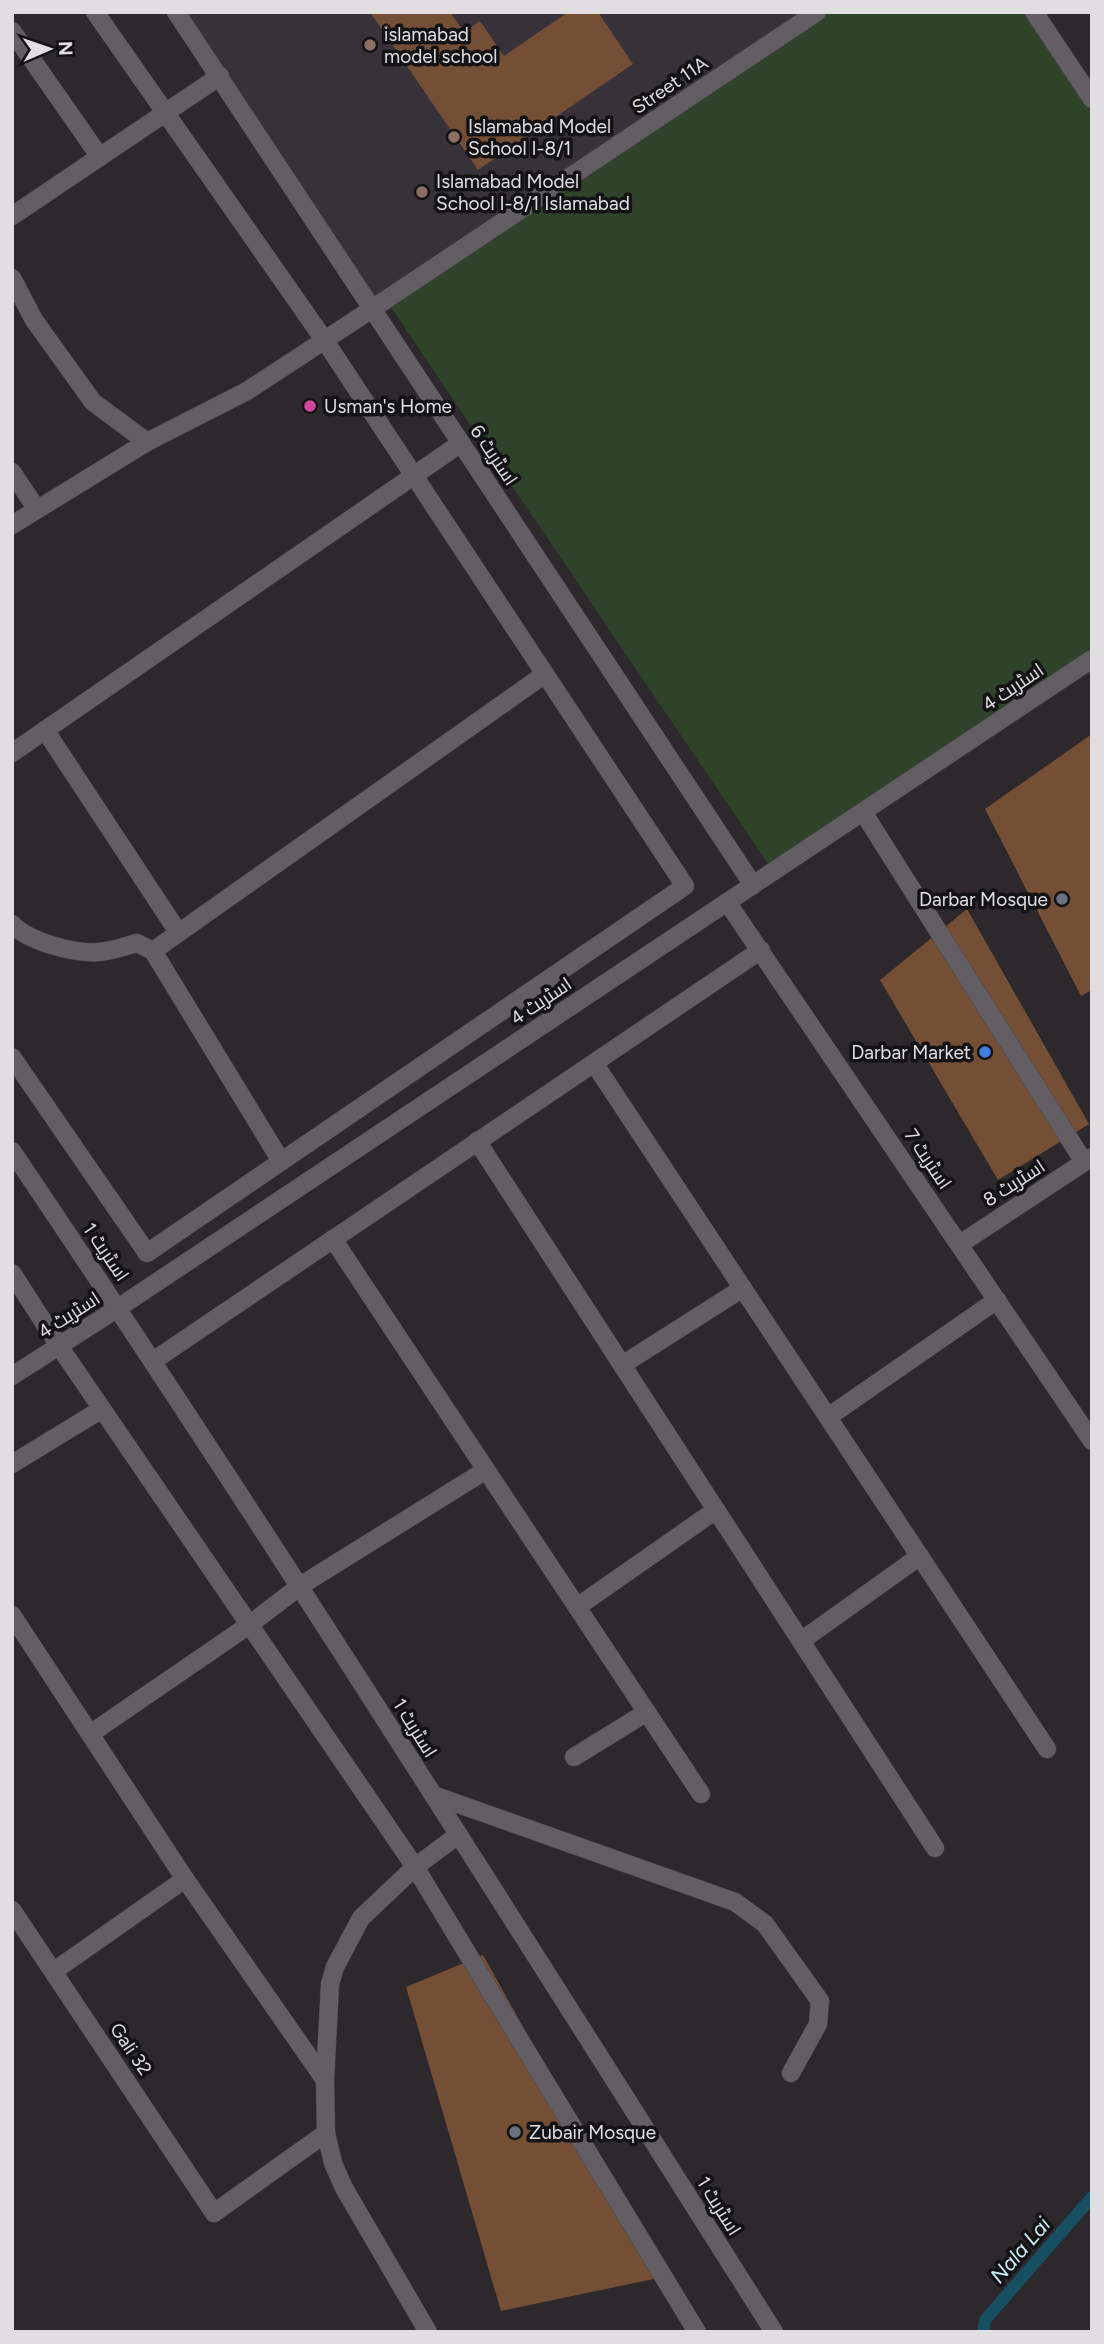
<svg xmlns="http://www.w3.org/2000/svg" width="1104" height="2344" viewBox="0 0 1104 2344" font-family="Figtree,Cairo,sans-serif">
  <style>
    .built { fill: #373139 }
    .green { fill: #2f422a }
    .lines { fill: none; stroke-linecap: round; stroke-linejoin: round }
    .stream { stroke: #154f61; stroke-width: 12 }
    .building { fill: #754f35 }
    .service-casing { stroke: #49464a; stroke-width: 19 }
    .minor-casing { stroke: #49464a; stroke-width: 19 }
    .service { stroke: #625e63; stroke-width: 18 }
    .minor { stroke: #625e63; stroke-width: 18 }
    .education-dot { fill: #8d6e63; stroke: #131214; stroke-width: 2.5 }
    .hotel-dot { fill: #d1479c; stroke: #131214; stroke-width: 2.5 }
    .worship-dot { fill: #6b7280; stroke: #131214; stroke-width: 2.5 }
    .shop-dot { fill: #3f7fe0; stroke: #131214; stroke-width: 2.5 }
    .labels { text-anchor: middle; dominant-baseline: central; stroke-width: 7; stroke-linejoin: round; paint-order: stroke }
    .poi-label { font-size: 19px; fill: #e0dee1; stroke: #131214; text-anchor: start }
    .street-label { font-size: 19px; fill: #e0dee1; stroke: #131214 }
    .water-label { font-size: 21px; font-style: italic; fill: #caebf7; stroke: #131214 }
  </style>
  <rect width="100%" height="100%" fill="#2c282c"/>
  <polygon class="built" points="176,12 817,12 372,309"/>
  <polygon class="green" points="822,12 1034,12 1092,99 1092,659 863,812 768,864 390,306"/>
  <g class="lines">
    <polyline class="stream" points="983,2332 985,2320 1092,2197"/>
  </g>
  <g class="building">
    <polygon points="370,12 450,12 464,32 480,21 504,56 568,12 598,12 633,64 478,170"/>
    <polygon points="1092,734 1092,990 1081,996 985,809"/>
    <polygon points="967,909 1089,1124 998,1180 880,980"/>
    <polygon points="483,1955 663,2277 501,2311 406,1987"/>
  </g>
  <g class="lines">
    <defs>
      <g id="service">
        <polyline points="12,31 100,157"/>
        <polyline points="12,216 220,76"/>
        <polyline points="12,278 34,320 93,402 147,442"/>
        <polyline points="12,472 36,508"/>
        <polyline points="12,525 147,442 247,391 372,309"/>
        <polyline points="45,730 178,932"/>
        <polyline points="12,753 461,443"/>
        <polyline points="863,812 1084,1162"/>
        <path d="M 12,924 C 29,942 75,954 99,952 C 112,951 125,946 137,943 L 153,951 L 281,1161"/>
        <polyline points="153,951 545,674"/>
        <polyline points="12,1057 147,1253 685,886 325,341 95,12"/>
        <polyline points="594,1063 1047,1749"/>
        <polyline points="477,1141 935,1848"/>
        <polyline points="333,1239 701,1794"/>
        <polyline points="12,1273 59,1346 415,1867 697,2332"/>
        <polyline points="153,1361 761,950"/>
        <polyline points="622,1365 743,1288"/>
        <polyline points="828,1417 997,1300"/>
        <polyline points="12,1464 102,1409"/>
        <polyline points="577,1607 716,1510"/>
        <polyline points="801,1641 920,1556"/>
        <polyline points="90,1734 249,1625 300,1586 486,1470"/>
        <polyline points="574,1757 647,1712"/>
        <polyline points="433,1795 735,1902 765,1924 820,2001 818,2024 791,2073"/>
        <polyline points="54,1971 185,1879"/>
        <polyline points="214,2213 326,2133"/>
        <polyline points="428,2332 344,2188 333,2163 326,2133 325,2080 330,1984 335,1967 361,1918 415,1867 458,1835"/>
      </g>
      <g id="minor">
        <polyline points="176,12 753,885"/>
        <polyline points="1034,12 1092,99"/>
        <polyline points="372,309 817,12"/>
        <polyline points="727,902 1092,1441"/>
        <path d="M 12,1151 C 274,1539 523,1936 774,2332"/>
        <polyline points="960,1244 1092,1157"/>
        <polyline points="12,1376 118,1308 1092,659"/>
        <polyline points="12,1615 185,1879 325,2080"/>
        <polyline points="12,1910 214,2213"/>
      </g>
    </defs>
    <use href="#service" class="service-casing"/>
    <use href="#minor" class="minor-casing"/>
    <use href="#service" class="service"/>
    <use href="#minor" class="minor"/>
  </g>
  <g class="education-dot">
    <circle cx="370" cy="45" r="7"/>
    <circle cx="454" cy="137" r="7"/>
    <circle cx="422" cy="192" r="7"/>
  </g>
  <circle class="hotel-dot" cx="310" cy="406" r="7"/>
  <g class="worship-dot">
    <circle cx="1062" cy="899" r="7"/>
    <circle cx="515" cy="2132" r="7"/>
  </g>
  <circle class="shop-dot" cx="985" cy="1052" r="7"/>
  <g class="labels">
    <g class="poi-label">
      <text x="384" y="34">islamabad<tspan x="384" dy="22">model school</tspan></text>
      <text x="468" y="126">Islamabad Model<tspan x="468" dy="22">School I-8/1</tspan></text>
      <text x="436" y="181">Islamabad Model<tspan x="436" dy="22">School I-8/1 Islamabad</tspan></text>
      <text x="324" y="406">Usman's Home</text>
      <text x="1048" y="899" text-anchor="end">Darbar Mosque</text>
      <text x="971" y="1052" text-anchor="end">Darbar Market</text>
      <text x="529" y="2132">Zubair Mosque</text>
    </g>
    <g class="street-label">
      <text transform="translate(670 85) rotate(-34)">Street 11A</text>
      <text transform="translate(494 455) rotate(56)">اسٹریٹ 6</text>
      <text transform="translate(1013 687) rotate(-34)">اسٹریٹ 4</text>
      <text transform="translate(541 1001) rotate(-34)">اسٹریٹ 4</text>
      <text transform="translate(928 1159) rotate(56)">اسٹریٹ 7</text>
      <text transform="translate(1014 1183) rotate(-33)">اسٹریٹ 8</text>
      <text transform="translate(106 1252) rotate(56)">اسٹریٹ 1</text>
      <text transform="translate(69 1315) rotate(-33)">اسٹریٹ 4</text>
      <text transform="translate(415 1728) rotate(58)">اسٹریٹ 1</text>
      <text transform="translate(131 2049) rotate(56)">Gali 32</text>
      <text transform="translate(719 2206) rotate(58)">اسٹریٹ 1</text>
    </g>
    <g class="water-label">
      <text transform="translate(1020 2250) rotate(-49)">Nala Lai</text>
    </g>
  </g>
  <rect width="1104" height="2344" fill="none" stroke="#e0dee1" stroke-width="28"/>
  <g transform="translate(49 49) rotate(88)" stroke="#131214" stroke-width="5" paint-order="stroke">
  <path d="M0-5L12 26L0 18L-12 26Z" fill="#e0dee1"/>
  <text y="-10" font-size="19" font-weight="bold" text-anchor="middle" fill="#e0dee1">N</text>
  </g>
</svg>
